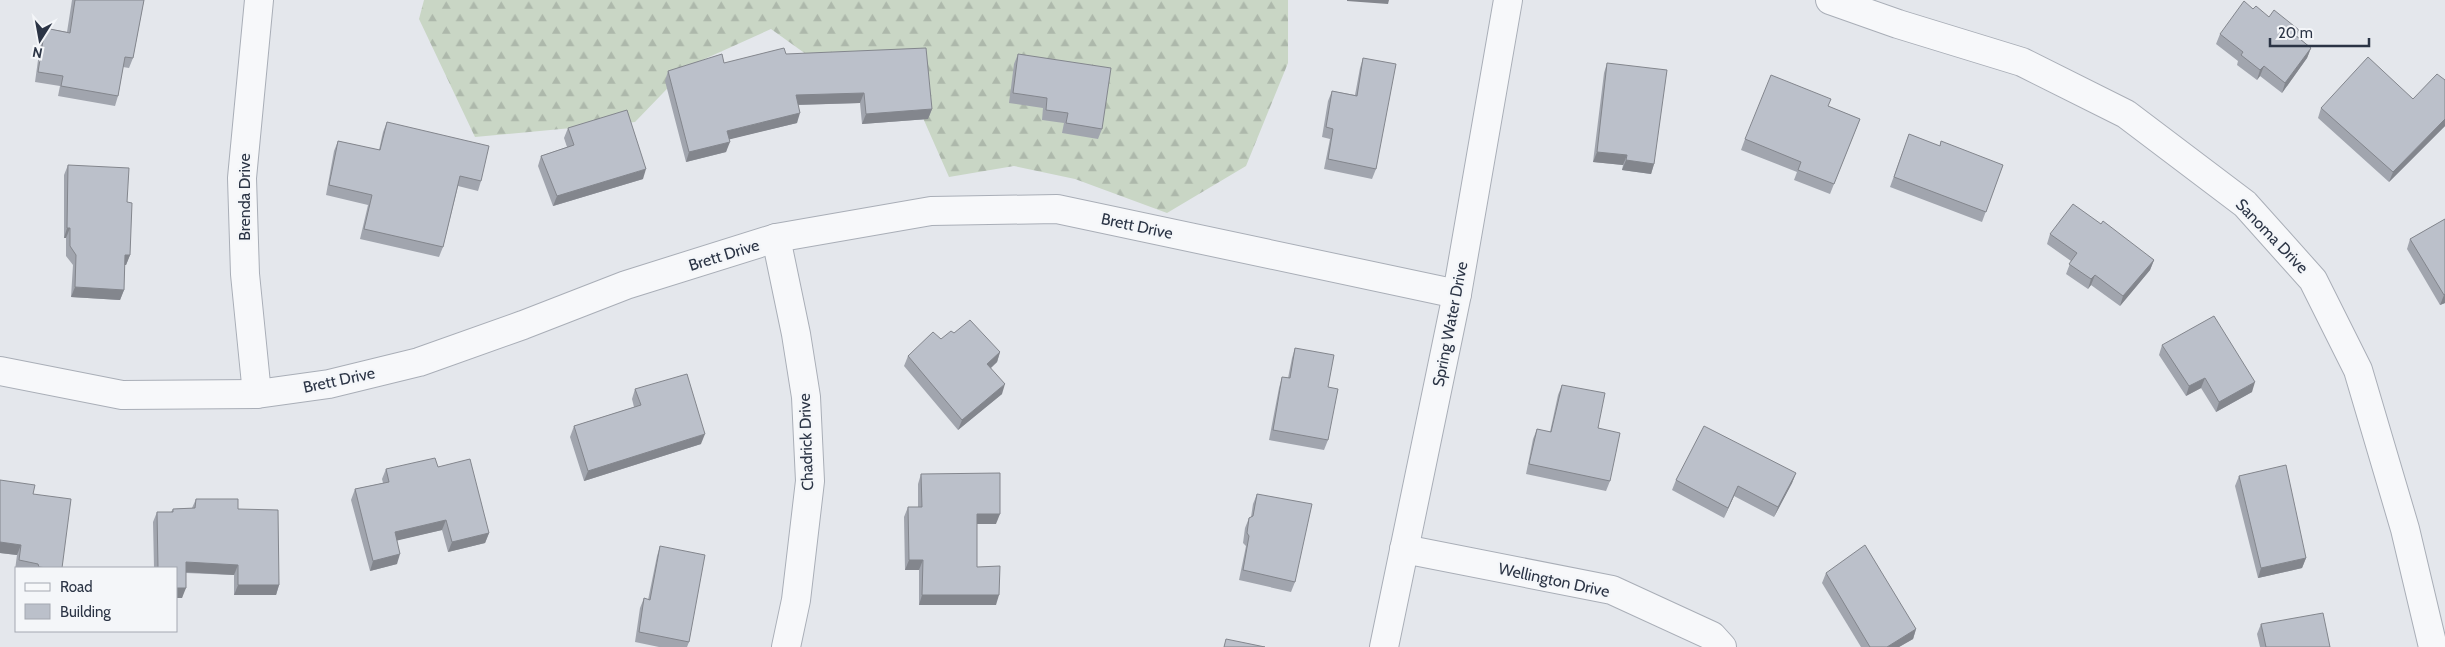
<svg xmlns="http://www.w3.org/2000/svg" width="2445" height="647" viewBox="0 0 2445 647" font-family="Cabin,sans-serif">
  <style>
    .forest { fill: url(#forest-firs) }
    .lines { fill: none; stroke-linecap: round; stroke-linejoin: round }
    .street-casing { stroke: #a9aeb7; stroke-width: 30 }
    .street { stroke: #f7f8fa; stroke-width: 28 }
    .wall { fill: #a1a5ae }
    .shaded-wall { fill: #83868d }
    .building { fill: #bbc0ca; stroke: #83868d }
    .labels { text-anchor: middle; dominant-baseline: central; stroke-width: 4.5; stroke-linejoin: round; paint-order: stroke }
    .street-label { font-size: 16px; fill: #2b3445; stroke: #f4f6f9 }
  </style>
  <defs>
    <pattern id="forest-firs" width="22" height="20" patternUnits="userSpaceOnUse" patternTransform="scale(1.25)"><rect width="22" height="20" fill="#c9d6c5"/><path d="M5 1l3.5 6h-7zM16 11l3.5 6h-7z" fill="#adb8ab"/></pattern>
  </defs>
  <rect width="100%" height="100%" fill="#e4e7ec"/>
  <polygon class="forest" points="424,0 1288,0 1288,63 1246,166 1167,213 1075,179 1014,166 949,177 908,84 842,80 771,29 689,66 635,122 475,137 419,19"/>
  <g class="lines">
    <defs>
      <g id="street">
        <polyline points="1830,0 1898,24 2022,62 2126,114 2245,204 2313,280 2358,370 2405,529 2433,647"/>
        <polyline points="776,238 796,334 806,397 810,481 796,600 786,647"/>
        <polyline points="0,371 122,395 257,394 329,384 419,362 523,325 626,285 776,238 931,211 1057,209 1457,294"/>
        <polyline points="257,394 245,274 242,178 259,0"/>
        <polyline points="1404,549 1612,590 1712,636 1722,647"/>
        <polyline points="1384,647 1457,294 1508,0"/>
      </g>
    </defs>
    <use href="#street" class="street-casing"/>
    <use href="#street" class="street"/>
  </g>
  <g class="wall">
    <polygon points="72,0 144,0 133,58 129,68 123,67 118,96 115,106 58,96 60,86 35,82 41,38 45,28 67,32"/>
    <polygon points="2253,9 2269,17 2299,30 2297,36 2311,48 2307,58 2282,93 2260,76 2257,80 2237,65 2238,61 2216,44 2220,34"/>
    <polygon points="786,54 932,109 928,119 862,124 860,103 798,105 797,123 729,139 726,152 686,162 665,81 668,71"/>
    <polygon points="1018,54 1102,129 1098,139 1062,133 1064,123 1042,120 1043,108 1009,103 1014,64"/>
    <polygon points="1363,58 1376,169 1372,179 1324,169 1330,139 1322,137 1328,101 1332,91 1355,95 1360,68"/>
    <polygon points="1607,63 1654,164 1651,174 1622,170 1623,165 1593,162 1604,73"/>
    <polygon points="2445,80 2445,126 2389,182 2318,118 2321,108 2413,99"/>
    <polygon points="1828,106 1860,119 1830,194 1794,180 1797,172 1741,150 1745,139"/>
    <polygon points="387,122 481,181 478,191 458,186 443,247 439,257 360,239 368,205 326,195 334,151 338,141 379,150 383,132"/>
    <polygon points="568,128 643,179 553,206 538,166 541,156 567,147 564,138"/>
    <polygon points="1909,134 1939,146 2003,165 1982,222 1890,187"/>
    <polygon points="68,165 127,202 130,255 126,265 124,265 124,290 120,300 71,297 73,265 66,256 66,238 64,238 64,175"/>
    <polygon points="2445,219 2445,303 2440,305 2407,249 2410,239"/>
    <polygon points="2101,224 2154,260 2150,270 2120,306 2091,285 2088,289 2066,274 2071,261 2047,244 2050,234"/>
    <polygon points="954,333 1000,352 997,362 991,368 1002,394 958,430 904,366 908,356"/>
    <polygon points="2162,345 2252,392 2216,412 2201,388 2186,396 2159,355"/>
    <polygon points="1295,348 1328,387 1328,440 1324,450 1269,440 1279,388 1282,377 1288,378 1292,358"/>
    <polygon points="1562,385 1598,428 1610,481 1606,491 1526,474 1533,439 1537,429 1550,432 1558,395"/>
    <polygon points="635,389 701,444 584,481 570,437 574,426 634,407 632,399"/>
    <polygon points="438,467 489,533 485,543 448,552 442,530 397,540 397,564 370,571 351,500 355,489 383,483 382,479 386,469"/>
    <polygon points="1796,473 1792,483 1774,517 1734,496 1724,518 1672,490 1676,480"/>
    <polygon points="921,474 996,524 977,524 977,567 996,605 919,605 919,570 905,570 904,517 908,507 918,507 918,484"/>
    <polygon points="2239,476 2306,558 2302,568 2258,578 2235,486"/>
    <polygon points="0,480 33,494 62,568 16,568 16,571 15,570 17,555 0,553"/>
    <polygon points="1257,494 1295,582 1291,592 1239,580 1246,546 1243,543 1245,528 1249,518 1251,517 1253,504"/>
    <polygon points="196,499 238,509 279,585 276,595 234,595 234,575 186,573 182,598 176,568 154,568 153,522 157,512 171,512 173,509 192,508"/>
    <polygon points="660,546 689,642 687,647 659,647 635,642 640,608 644,598 648,600 657,556"/>
    <polygon points="1826,573 1916,629 1913,639 1899,647 1861,647 1822,583"/>
    <polygon points="2261,624 2330,647 2260,647 2257,634"/>
  </g>
  <g class="shaded-wall">
    <polygon points="1347,0 1389,0 1388,4 1347,1"/>
    <polygon points="2311,48 2307,58 2282,93 2285,83"/>
    <polygon points="2264,66 2260,76 2257,80 2260,70"/>
    <polygon points="864,93 860,103 792,105 796,95"/>
    <polygon points="932,109 928,119 862,124 866,114"/>
    <polygon points="800,113 797,123 723,141 727,131"/>
    <polygon points="2445,119 2445,126 2389,182 2393,172"/>
    <polygon points="730,142 726,152 686,162 689,152"/>
    <polygon points="1597,152 1627,155 1623,165 1593,162"/>
    <polygon points="1626,160 1654,164 1651,174 1622,170"/>
    <polygon points="646,169 643,179 553,206 557,196"/>
    <polygon points="67,228 70,228 66,238 64,238"/>
    <polygon points="125,255 130,255 126,265 121,265"/>
    <polygon points="2154,260 2150,270 2120,306 2123,296"/>
    <polygon points="2095,275 2091,285 2088,289 2091,279"/>
    <polygon points="75,287 124,290 120,300 71,297"/>
    <polygon points="2445,294 2445,303 2440,305 2444,295"/>
    <polygon points="1000,352 997,362 984,374 987,364"/>
    <polygon points="2205,378 2201,388 2186,396 2189,386"/>
    <polygon points="2255,382 2252,392 2216,412 2219,402"/>
    <polygon points="1005,384 1002,394 958,430 962,420"/>
    <polygon points="705,434 701,444 584,481 588,471"/>
    <polygon points="1796,473 1792,483 1774,517 1778,507"/>
    <polygon points="1738,486 1734,496 1724,518 1728,508"/>
    <polygon points="977,514 1000,514 996,524 973,524"/>
    <polygon points="446,520 442,530 391,542 395,532"/>
    <polygon points="489,533 485,543 448,552 452,542"/>
    <polygon points="0,542 21,545 17,555 0,553"/>
    <polygon points="400,554 397,564 370,571 373,561"/>
    <polygon points="2306,558 2302,568 2258,578 2261,568"/>
    <polygon points="909,560 923,560 919,570 905,570"/>
    <polygon points="186,562 238,565 234,575 182,572"/>
    <polygon points="238,585 279,585 276,595 234,595"/>
    <polygon points="176,588 186,588 182,598 176,598"/>
    <polygon points="922,595 999,595 996,605 919,605"/>
    <polygon points="1916,629 1913,639 1899,647 1887,647"/>
  </g>
  <g class="building">
    <polygon points="75,0 144,0 133,58 125,57 118,96 61,86 63,76 38,72 45,28 70,33"/>
    <polygon points="2244,1 2253,9 2256,6 2269,17 2274,10 2299,30 2295,35 2311,48 2285,83 2264,66 2260,70 2241,55 2243,52 2220,34"/>
    <polygon points="784,48 786,54 926,48 932,109 866,114 864,93 796,95 800,113 727,131 730,142 689,152 668,71 722,54 724,63"/>
    <polygon points="1018,54 1111,68 1102,129 1066,123 1068,113 1046,110 1047,98 1013,93"/>
    <polygon points="2368,57 2413,99 2437,74 2445,80 2445,119 2393,172 2321,108"/>
    <polygon points="1363,58 1396,64 1376,169 1328,159 1333,129 1326,127 1332,91 1357,96"/>
    <polygon points="1607,63 1667,70 1654,164 1626,160 1627,155 1597,152"/>
    <polygon points="1771,75 1831,99 1828,106 1860,119 1834,184 1798,170 1801,162 1745,139"/>
    <polygon points="627,110 646,169 557,196 541,156 574,145 568,128"/>
    <polygon points="387,122 489,146 481,181 460,176 443,247 364,229 372,195 329,185 338,141 380,150"/>
    <polygon points="1909,134 1940,146 1941,141 2003,165 1986,212 1894,177"/>
    <polygon points="68,165 129,168 127,202 132,203 130,255 125,255 124,290 75,287 76,255 70,246 70,228 67,228"/>
    <polygon points="2073,204 2101,224 2103,221 2154,260 2123,296 2095,275 2091,279 2069,264 2077,253 2050,234"/>
    <polygon points="2445,219 2445,294 2444,295 2410,239"/>
    <polygon points="2214,316 2255,382 2219,402 2205,378 2189,386 2162,345"/>
    <polygon points="970,320 1000,352 987,364 1005,384 962,420 908,356 933,332 941,339 951,331 954,333"/>
    <polygon points="1295,348 1334,355 1328,387 1338,389 1328,440 1273,430 1282,377 1290,378"/>
    <polygon points="687,374 705,434 588,471 574,426 641,405 635,389"/>
    <polygon points="1562,385 1605,393 1598,428 1620,433 1610,481 1529,464 1537,429 1551,432"/>
    <polygon points="1704,426 1796,473 1778,507 1738,486 1728,508 1676,480"/>
    <polygon points="435,458 438,467 470,459 489,533 452,542 446,520 395,532 400,554 373,561 355,489 389,482 386,469"/>
    <polygon points="2286,465 2306,558 2261,568 2239,476"/>
    <polygon points="1000,473 1000,514 977,514 977,567 1000,566 999,595 922,595 923,560 909,560 908,507 922,507 921,474"/>
    <polygon points="0,480 35,485 33,494 71,499 62,568 47,568 39,567 38,564 19,560 21,545 0,542"/>
    <polygon points="1257,494 1312,504 1295,582 1243,570 1249,536 1247,533 1249,518 1253,516"/>
    <polygon points="196,499 238,499 238,509 278,510 279,585 238,585 238,565 186,562 186,588 176,588 176,568 158,568 157,512 173,512 173,509 195,508"/>
    <polygon points="1865,545 1916,629 1887,647 1870,647 1826,573"/>
    <polygon points="660,546 705,555 689,642 639,632 644,598 650,600"/>
    <polygon points="2323,613 2330,647 2266,647 2261,624"/>
    <polygon points="1226,639 1265,647 1224,647"/>
  </g>
  <g class="labels">
    <g class="street-label">
      <text transform="translate(244 197) rotate(-90)">Brenda Drive</text>
      <text transform="translate(1137 226) rotate(12)">Brett Drive</text>
      <text transform="translate(2272 236) rotate(46)">Sanoma Drive</text>
      <text transform="translate(724 255) rotate(-17)">Brett Drive</text>
      <text transform="translate(1450 324) rotate(-79)">Spring Water Drive</text>
      <text transform="translate(339 380) rotate(-12)">Brett Drive</text>
      <text transform="translate(806 442) rotate(-92)">Chadrick Drive</text>
      <text transform="translate(1554 580) rotate(12)">Wellington Drive</text>
    </g>
  </g>
  <rect x="15" y="567" width="162" height="65" fill="#f4f6f9" stroke="#a4a8b1"/>
  <rect x="25" y="583" width="25" height="8" fill="#f7f8fa" stroke="#a4a8b1"/>
  <text x="60" y="592" font-size="15" fill="#2b3445">Road</text>
  <rect x="25" y="604" width="25" height="15" fill="#bbc0ca" stroke="#a4a8b1"/>
  <text x="60" y="617" font-size="15" fill="#2b3445">Building</text>
  <g transform="translate(40 40) rotate(191)" stroke="#f4f6f9" stroke-width="4" paint-order="stroke">
  <path d="M0-4L9 19L0 12L-9 19Z" fill="#2b3445"/>
  <text y="-8" font-size="14" font-weight="bold" text-anchor="middle" fill="#2b3445">N</text>
  </g>
  <path d="M2270 38v8h99v-8" fill="none" stroke="#2b3445" stroke-width="2.5"/>
  <text x="2278" y="38" font-size="15" fill="#2b3445" stroke="#f4f6f9" stroke-width="4" paint-order="stroke">20 m</text>
</svg>
